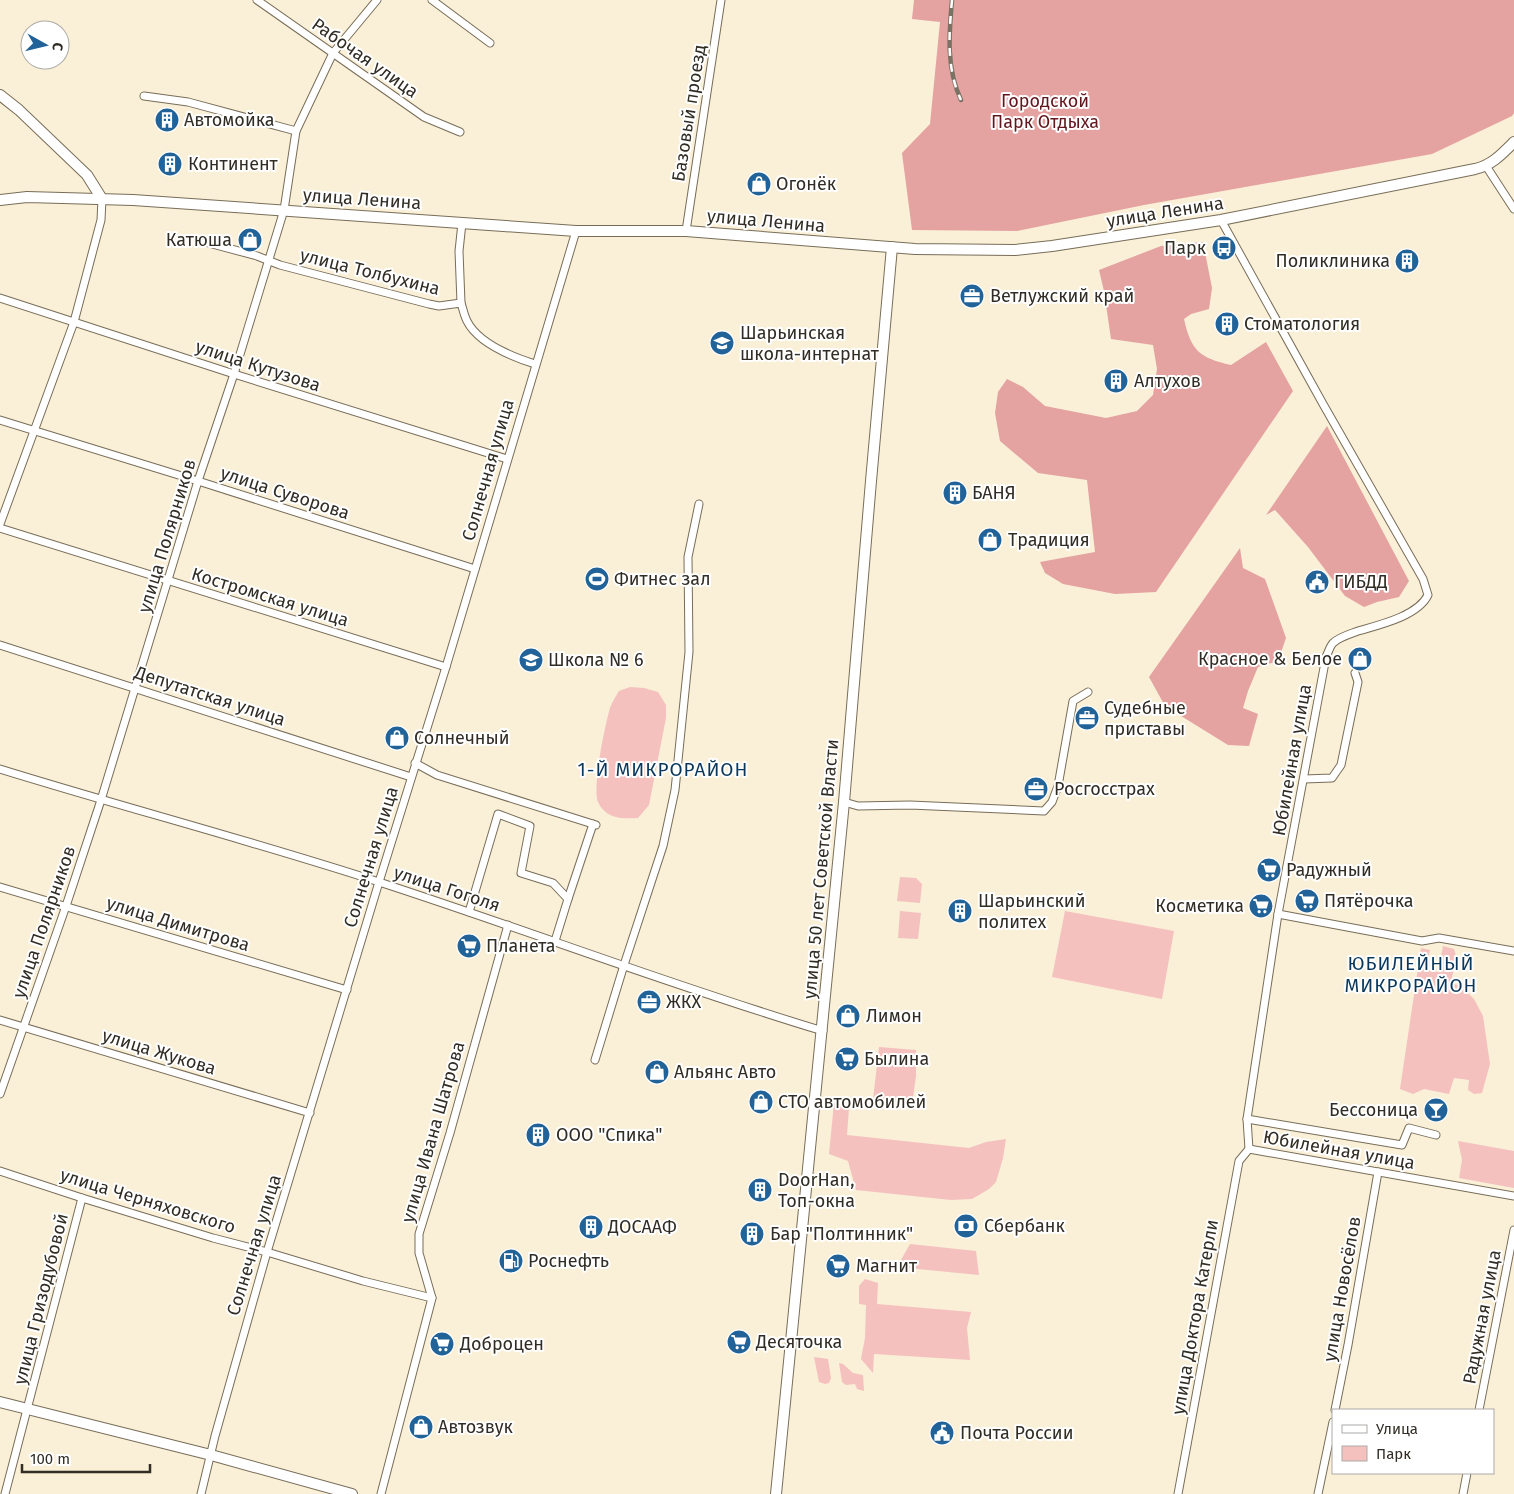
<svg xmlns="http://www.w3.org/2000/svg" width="1514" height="1494" viewBox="0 0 1514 1494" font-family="'Fira Sans',sans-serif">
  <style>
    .green { fill: #f4c1bf }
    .forest { fill: #e4a2a1 }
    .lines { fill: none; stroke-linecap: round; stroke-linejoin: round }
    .street-casing { stroke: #786d58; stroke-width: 9 }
    .secondary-casing { stroke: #786d58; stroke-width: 12 }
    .street { stroke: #fff; stroke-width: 7 }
    .secondary { stroke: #fff; stroke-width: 10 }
    .rail-casing { stroke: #7a7365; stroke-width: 4.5 }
    .rail { stroke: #fff; stroke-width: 2.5; stroke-dasharray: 8; stroke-linecap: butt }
    .labels { text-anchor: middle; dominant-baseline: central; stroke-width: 4; stroke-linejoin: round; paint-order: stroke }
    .street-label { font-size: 18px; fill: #312d24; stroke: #fff }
    .park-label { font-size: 18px; fill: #62161d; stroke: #fff }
    .poi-label { font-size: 18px; fill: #312d24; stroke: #fff; text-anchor: start }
    .neighbourhood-label { font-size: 19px; letter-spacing: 1px; fill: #09385c; stroke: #fff }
  </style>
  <rect width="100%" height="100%" fill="#faefd7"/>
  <g class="green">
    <path d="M 630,687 L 644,688 L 658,692 L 666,705 L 666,718 L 649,805 L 638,818 C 622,819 606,819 598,802 C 592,788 605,725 610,708 C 612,702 616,696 619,691 Z"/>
    <polygon points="900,877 916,878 922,884 920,903 897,901"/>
    <polygon points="900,911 921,913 918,939 898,938"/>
    <polygon points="1065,911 1174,931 1162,999 1052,977"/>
    <polygon points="1443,946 1454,949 1456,956 1451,983 1461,986 1474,999 1483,1016 1490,1064 1482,1093 1474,1094 1468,1090 1469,1080 1454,1078 1449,1094 1424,1089 1413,1094 1400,1089 1421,948 1430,950 1426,970 1438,972"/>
    <polygon points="879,1047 916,1050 916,1076 912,1104 873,1100"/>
    <polygon points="834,1103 842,1103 849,1108 847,1135 969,1148 986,1142 1006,1139 1003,1158 996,1182 989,1189 972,1199 951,1200 856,1190 848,1161 829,1154"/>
    <polygon points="1458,1141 1514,1151 1514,1188 1459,1178 1462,1160"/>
    <polygon points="910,1244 976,1251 979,1275 897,1267"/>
    <polygon points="865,1279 878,1283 877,1304 971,1312 967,1328 970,1360 874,1354 873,1373 861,1359 865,1338 866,1305 859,1304 859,1286"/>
    <polygon points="814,1357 828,1359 831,1378 829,1383 825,1384 819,1382"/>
    <polygon points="839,1363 843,1364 853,1373 863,1375 864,1391 857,1389 855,1384 846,1385 842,1382"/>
  </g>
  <g class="forest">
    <polygon points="914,0 1514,0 1514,113 1512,116 1432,154 1144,205 1017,231 912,230 902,153 930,124 940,22 912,19"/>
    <path d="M 1203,242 L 1212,288 L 1209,309 L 1191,314 L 1184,319 C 1191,351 1200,358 1231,365 L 1266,342 L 1293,391 L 1156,592 L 1115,594 L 1063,584 L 1045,573 L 1040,562 L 1095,552 L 1087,480 L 1038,473 L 1000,441 L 995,413 L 998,392 L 1007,379 L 1023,387 L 1045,406 L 1106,418 L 1137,411 L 1153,395 L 1157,369 L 1153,345 L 1111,339 L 1104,291 L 1099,270 L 1161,246 Z"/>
    <polygon points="1327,426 1409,581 1399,597 1377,602 1364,607 1345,596 1308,547 1275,510 1266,515"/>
    <polygon points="1240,548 1243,568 1265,579 1286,638 1278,661 1258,667 1248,691 1243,708 1258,714 1249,746 1228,745 1165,706 1149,677"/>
  </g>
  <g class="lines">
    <defs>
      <g id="street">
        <polyline points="257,0 424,117 460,132"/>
        <polyline points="432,0 490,43"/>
        <polyline points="144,96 188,102 296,131"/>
        <polyline points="1486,166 1514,209"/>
        <path d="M 1221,220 L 1323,404 L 1423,579 L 1428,595 C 1418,616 1379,625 1358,631 C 1350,634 1339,637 1333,643 C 1330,646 1328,653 1326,657 L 1278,914 L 1247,1119 L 1249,1149"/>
        <polyline points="686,231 721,0"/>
        <path d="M 205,242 L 257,256 L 280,265 L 429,304 L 439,306 L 461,303 C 463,309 464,315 467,321 C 478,343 513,357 535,364"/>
        <polyline points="0,298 234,374 507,459"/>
        <polyline points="461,303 459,251 462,223"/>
        <polyline points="0,420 198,481 475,569"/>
        <polyline points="0,524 74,322 101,220 102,199"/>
        <polyline points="0,528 446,667"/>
        <polyline points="0,645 411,777"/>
        <polyline points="415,763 437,775 596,825"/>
        <path d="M 0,769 C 126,808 253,841 379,882 C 527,930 673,986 823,1031"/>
        <polyline points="1304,779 1332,778 1341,765 1358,682 1355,673"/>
        <polyline points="844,802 858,806 910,805 1044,811 1052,802 1058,786 1073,701 1088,692"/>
        <polyline points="0,887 347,990"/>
        <polyline points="568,899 593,824"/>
        <polyline points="469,912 498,814 530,826 521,873 553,883 568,899 555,941"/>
        <polyline points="1278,914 1422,941 1439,938 1514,951"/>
        <polyline points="0,1020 310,1113"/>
        <polyline points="595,1060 624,965 663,846 675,790 689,652 688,557 699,504"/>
        <polyline points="0,1094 66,906 101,800 198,481 234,374 284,210 296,131 333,53 377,0"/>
        <polyline points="1247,1119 1402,1145 1409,1128 1436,1135"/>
        <polyline points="1249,1149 1514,1196"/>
        <polyline points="0,1171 82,1198 213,1238 267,1252 363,1281 432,1298"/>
        <polyline points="1335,1410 1348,1345 1378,1172"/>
        <polyline points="1479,1410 1514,1230"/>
        <polyline points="5,1494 82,1198"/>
        <polyline points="201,1494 215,1436 267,1252 379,882 446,667 576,231"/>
        <polyline points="381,1494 432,1298 419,1253 419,1234 450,1133 508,925"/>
        <polyline points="1178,1494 1239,1161 1249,1149"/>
        <polyline points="1318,1494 1333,1422"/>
        <polyline points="1463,1494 1467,1473"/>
      </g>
      <g id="secondary">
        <polyline points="0,95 19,110 87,175 102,199"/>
        <path d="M 0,200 L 27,197 L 133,200 L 576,231 L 686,231 L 915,249 L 1015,250 L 1052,246 L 1221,220 L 1475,169 C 1492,165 1502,154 1514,142"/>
        <polyline points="0,1402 211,1455 352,1494"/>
        <polyline points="776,1494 844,802 871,481 892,247"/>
      </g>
    </defs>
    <use href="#street" class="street-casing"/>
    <use href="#secondary" class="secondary-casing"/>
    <use href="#street" class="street"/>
    <use href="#secondary" class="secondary"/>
    <defs>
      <path id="rail" d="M 952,0 C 949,34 946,68 961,100"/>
    </defs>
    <use href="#rail" class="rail-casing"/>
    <use href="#rail" class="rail"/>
  </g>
  <defs>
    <symbol id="building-disc" viewBox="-11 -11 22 22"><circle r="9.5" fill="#216398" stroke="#fff"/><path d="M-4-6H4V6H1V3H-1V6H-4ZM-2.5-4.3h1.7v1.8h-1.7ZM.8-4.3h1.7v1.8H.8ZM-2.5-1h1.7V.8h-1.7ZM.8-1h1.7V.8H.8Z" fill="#fff"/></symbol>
    <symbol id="shop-disc" viewBox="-11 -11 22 22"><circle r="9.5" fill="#216398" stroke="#fff"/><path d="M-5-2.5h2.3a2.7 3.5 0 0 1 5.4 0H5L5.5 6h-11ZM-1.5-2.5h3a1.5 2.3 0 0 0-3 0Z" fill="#fff"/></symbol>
    <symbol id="bus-disc" viewBox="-11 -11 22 22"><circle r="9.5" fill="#216398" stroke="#fff"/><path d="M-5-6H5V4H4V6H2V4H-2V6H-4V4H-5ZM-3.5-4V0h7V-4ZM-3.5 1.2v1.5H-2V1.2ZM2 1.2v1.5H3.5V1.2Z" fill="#fff"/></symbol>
    <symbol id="office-disc" viewBox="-11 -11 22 22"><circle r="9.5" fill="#216398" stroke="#fff"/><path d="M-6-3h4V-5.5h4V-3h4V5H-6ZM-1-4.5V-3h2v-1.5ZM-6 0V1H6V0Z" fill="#fff"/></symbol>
    <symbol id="school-disc" viewBox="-11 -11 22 22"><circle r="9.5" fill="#216398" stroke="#fff"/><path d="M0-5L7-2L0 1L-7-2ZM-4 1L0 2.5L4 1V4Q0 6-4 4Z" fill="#fff"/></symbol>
    <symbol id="stadium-disc" viewBox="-11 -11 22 22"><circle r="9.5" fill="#216398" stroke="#fff"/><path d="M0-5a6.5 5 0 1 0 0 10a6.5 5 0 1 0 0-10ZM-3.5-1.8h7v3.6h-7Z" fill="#fff"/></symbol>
    <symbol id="civic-disc" viewBox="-11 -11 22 22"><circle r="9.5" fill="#216398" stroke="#fff"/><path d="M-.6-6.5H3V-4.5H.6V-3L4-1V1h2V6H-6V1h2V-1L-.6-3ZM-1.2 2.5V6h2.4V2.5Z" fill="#fff"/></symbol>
    <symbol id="supermarket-disc" viewBox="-11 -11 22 22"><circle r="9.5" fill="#216398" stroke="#fff"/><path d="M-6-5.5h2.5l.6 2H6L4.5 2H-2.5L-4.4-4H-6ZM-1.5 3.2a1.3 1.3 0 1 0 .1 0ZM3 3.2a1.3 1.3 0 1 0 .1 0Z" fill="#fff"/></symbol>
    <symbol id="bar-disc" viewBox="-11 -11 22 22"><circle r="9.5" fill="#216398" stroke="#fff"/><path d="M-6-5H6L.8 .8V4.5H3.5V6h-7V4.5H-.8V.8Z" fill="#fff"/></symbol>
    <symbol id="bank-disc" viewBox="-11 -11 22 22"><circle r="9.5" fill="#216398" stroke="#fff"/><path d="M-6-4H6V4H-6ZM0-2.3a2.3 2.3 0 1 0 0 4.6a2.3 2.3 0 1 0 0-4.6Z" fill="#fff"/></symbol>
    <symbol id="fuel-disc" viewBox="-11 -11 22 22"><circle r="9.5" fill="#216398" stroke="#fff"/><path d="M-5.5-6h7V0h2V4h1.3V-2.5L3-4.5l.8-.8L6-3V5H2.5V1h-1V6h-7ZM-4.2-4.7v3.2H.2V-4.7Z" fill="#fff"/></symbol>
  </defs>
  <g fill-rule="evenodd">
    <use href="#building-disc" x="153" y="106" width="28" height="28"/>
    <use href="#building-disc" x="156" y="150" width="28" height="28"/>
    <use href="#shop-disc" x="745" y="170" width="28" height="28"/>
    <use href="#shop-disc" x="236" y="226" width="28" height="28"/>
    <use href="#bus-disc" x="1210" y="234" width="28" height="28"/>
    <use href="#building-disc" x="1393" y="247" width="28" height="28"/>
    <use href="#office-disc" x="958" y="282" width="28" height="28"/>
    <use href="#building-disc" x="1213" y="310" width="28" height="28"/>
    <use href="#school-disc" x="708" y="329" width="28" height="28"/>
    <use href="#building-disc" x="1102" y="367" width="28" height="28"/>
    <use href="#building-disc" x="941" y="479" width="28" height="28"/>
    <use href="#shop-disc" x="976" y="526" width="28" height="28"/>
    <use href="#stadium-disc" x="583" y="565" width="28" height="28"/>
    <use href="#civic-disc" x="1303" y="568" width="28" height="28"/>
    <use href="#shop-disc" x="1346" y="645" width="28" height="28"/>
    <use href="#school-disc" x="517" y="646" width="28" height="28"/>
    <use href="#office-disc" x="1073" y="704" width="28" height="28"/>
    <use href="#shop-disc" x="383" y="724" width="28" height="28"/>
    <use href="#office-disc" x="1022" y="775" width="28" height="28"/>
    <use href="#supermarket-disc" x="1255" y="856" width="28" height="28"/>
    <use href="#supermarket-disc" x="1293" y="887" width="28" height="28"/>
    <use href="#supermarket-disc" x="1247" y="892" width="28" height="28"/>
    <use href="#building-disc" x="946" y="897" width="28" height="28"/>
    <use href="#supermarket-disc" x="455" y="932" width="28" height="28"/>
    <use href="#office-disc" x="635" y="988" width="28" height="28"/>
    <use href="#shop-disc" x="834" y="1002" width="28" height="28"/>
    <use href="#supermarket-disc" x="833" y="1045" width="28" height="28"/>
    <use href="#shop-disc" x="643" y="1058" width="28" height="28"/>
    <use href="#shop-disc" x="747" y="1088" width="28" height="28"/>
    <use href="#bar-disc" x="1422" y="1096" width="28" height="28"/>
    <use href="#building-disc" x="524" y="1121" width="28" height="28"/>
    <use href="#building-disc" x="746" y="1176" width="28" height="28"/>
    <use href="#bank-disc" x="952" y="1212" width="28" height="28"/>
    <use href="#building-disc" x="577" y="1213" width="28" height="28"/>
    <use href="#building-disc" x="738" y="1220" width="28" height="28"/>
    <use href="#fuel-disc" x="497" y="1247" width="28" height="28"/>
    <use href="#supermarket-disc" x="824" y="1252" width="28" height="28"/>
    <use href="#supermarket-disc" x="725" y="1328" width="28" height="28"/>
    <use href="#supermarket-disc" x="428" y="1330" width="28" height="28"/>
    <use href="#shop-disc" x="407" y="1413" width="28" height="28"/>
    <use href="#civic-disc" x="928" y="1419" width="28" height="28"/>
  </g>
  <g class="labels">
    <g class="street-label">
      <text transform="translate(365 58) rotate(35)">Рабочая улица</text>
      <text transform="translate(689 113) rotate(-81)">Базовый проезд</text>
      <text transform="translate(362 199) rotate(4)">улица Ленина</text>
      <text transform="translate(1165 212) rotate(-9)">улица Ленина</text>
      <text transform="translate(766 221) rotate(5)">улица Ленина</text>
      <text transform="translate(370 272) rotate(14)">улица Толбухина</text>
      <text transform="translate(258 366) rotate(18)">улица Кутузова</text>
      <text transform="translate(488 470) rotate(-74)">Солнечная улица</text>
      <text transform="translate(285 493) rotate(18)">улица Суворова</text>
      <text transform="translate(167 536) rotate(-73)">улица Полярников</text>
      <text transform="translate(270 597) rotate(17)">Костромская улица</text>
      <text transform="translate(210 696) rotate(18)">Депутатская улица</text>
      <text transform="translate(1292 760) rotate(-80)">Юбилейная улица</text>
      <text transform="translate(371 857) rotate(-73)">Солнечная улица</text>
      <text transform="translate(821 869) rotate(-85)">улица 50 лет Советской Власти</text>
      <text transform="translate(447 889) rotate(18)">улица Гоголя</text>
      <text transform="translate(44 922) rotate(-71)">улица Полярников</text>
      <text transform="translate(178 924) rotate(17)">улица Димитрова</text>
      <text transform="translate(159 1052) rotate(17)">улица Жукова</text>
      <text transform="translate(433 1132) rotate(-74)">улица Ивана Шатрова</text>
      <text transform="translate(1339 1150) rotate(10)">Юбилейная улица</text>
      <text transform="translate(148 1201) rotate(17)">улица Черняховского</text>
      <text transform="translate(254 1245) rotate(-73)">Солнечная улица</text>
      <text transform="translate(1342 1289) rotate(-80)">улица Новосёлов</text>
      <text transform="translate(41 1299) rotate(-76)">улица Гризодубовой</text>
      <text transform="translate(1195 1317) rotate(-80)">улица Доктора Катерли</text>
      <text transform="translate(1482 1317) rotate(-79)">Радужная улица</text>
    </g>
    <g class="park-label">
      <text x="1045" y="101">Городской<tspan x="1045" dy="21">Парк Отдыха</tspan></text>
    </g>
    <g class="poi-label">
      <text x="184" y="120">Автомойка</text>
      <text x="188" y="164">Континент</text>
      <text x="776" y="184">Огонёк</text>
      <text x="232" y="240" text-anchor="end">Катюша</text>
      <text x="1206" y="248" text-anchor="end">Парк</text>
      <text x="1390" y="261" text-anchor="end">Поликлиника</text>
      <text x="990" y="296">Ветлужский край</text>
      <text x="1244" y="324">Стоматология</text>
      <text x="740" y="333">Шарьинская<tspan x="740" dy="21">школа-интернат</tspan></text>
      <text x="1134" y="381">Алтухов</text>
      <text x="972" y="493">БАНЯ</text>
      <text x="1008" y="540">Традиция</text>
      <text x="614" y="579">Фитнес зал</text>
      <text x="1334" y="582">ГИБДД</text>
      <text x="1342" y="659" text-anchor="end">Красное &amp; Белое</text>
      <text x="548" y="660">Школа № 6</text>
      <text x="1104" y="708">Судебные<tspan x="1104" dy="21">приставы</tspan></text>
      <text x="414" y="738">Солнечный</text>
      <text x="1054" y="789">Росгосстрах</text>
      <text x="1286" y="870">Радужный</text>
      <text x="978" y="901">Шарьинский<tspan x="978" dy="21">политех</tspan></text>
      <text x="1324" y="901">Пятёрочка</text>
      <text x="1244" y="906" text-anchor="end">Косметика</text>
      <text x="486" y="946">Планета</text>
      <text x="666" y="1002">ЖКХ</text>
      <text x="866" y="1016">Лимон</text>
      <text x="864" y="1059">Былина</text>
      <text x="674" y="1072">Альянс Авто</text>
      <text x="778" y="1102">СТО автомобилей</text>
      <text x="1418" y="1110" text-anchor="end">Бессоница</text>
      <text x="556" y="1135">ООО "Спика"</text>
      <text x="778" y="1180">DoorHan,<tspan x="778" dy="21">Топ-окна</tspan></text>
      <text x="984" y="1226">Сбербанк</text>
      <text x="608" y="1227">ДОСААФ</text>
      <text x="770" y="1234">Бар "Полтинник"</text>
      <text x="528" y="1261">Роснефть</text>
      <text x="856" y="1266">Магнит</text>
      <text x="756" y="1342">Десяточка</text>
      <text x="460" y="1344">Доброцен</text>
      <text x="438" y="1427">Автозвук</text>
      <text x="960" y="1433">Почта России</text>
    </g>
    <g class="neighbourhood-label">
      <text x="663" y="769">1-Й МИКРОРАЙОН</text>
      <text x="1411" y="963">ЮБИЛЕЙНЫЙ<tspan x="1411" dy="22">МИКРОРАЙОН</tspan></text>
    </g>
  </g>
  <rect x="1332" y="1409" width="162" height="65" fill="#ffffff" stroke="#adaba7"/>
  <rect x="1342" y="1425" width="25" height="8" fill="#ffffff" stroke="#adaba7"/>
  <text x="1376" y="1434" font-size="15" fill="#312d24">Улица</text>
  <rect x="1342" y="1446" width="25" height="15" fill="#f4c1bf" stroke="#adaba7"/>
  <text x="1376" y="1459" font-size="15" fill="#312d24">Парк</text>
  <g transform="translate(45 45) rotate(98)"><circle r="24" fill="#ffffff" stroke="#adaba7"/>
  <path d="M0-4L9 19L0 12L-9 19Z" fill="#216398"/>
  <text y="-8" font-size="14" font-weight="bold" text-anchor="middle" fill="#312d24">С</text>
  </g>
  <path d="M22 1464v8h128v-8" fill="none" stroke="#312d24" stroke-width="2.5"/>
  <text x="30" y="1464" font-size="15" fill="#312d24" stroke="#ffffff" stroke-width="4" paint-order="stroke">100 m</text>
</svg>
